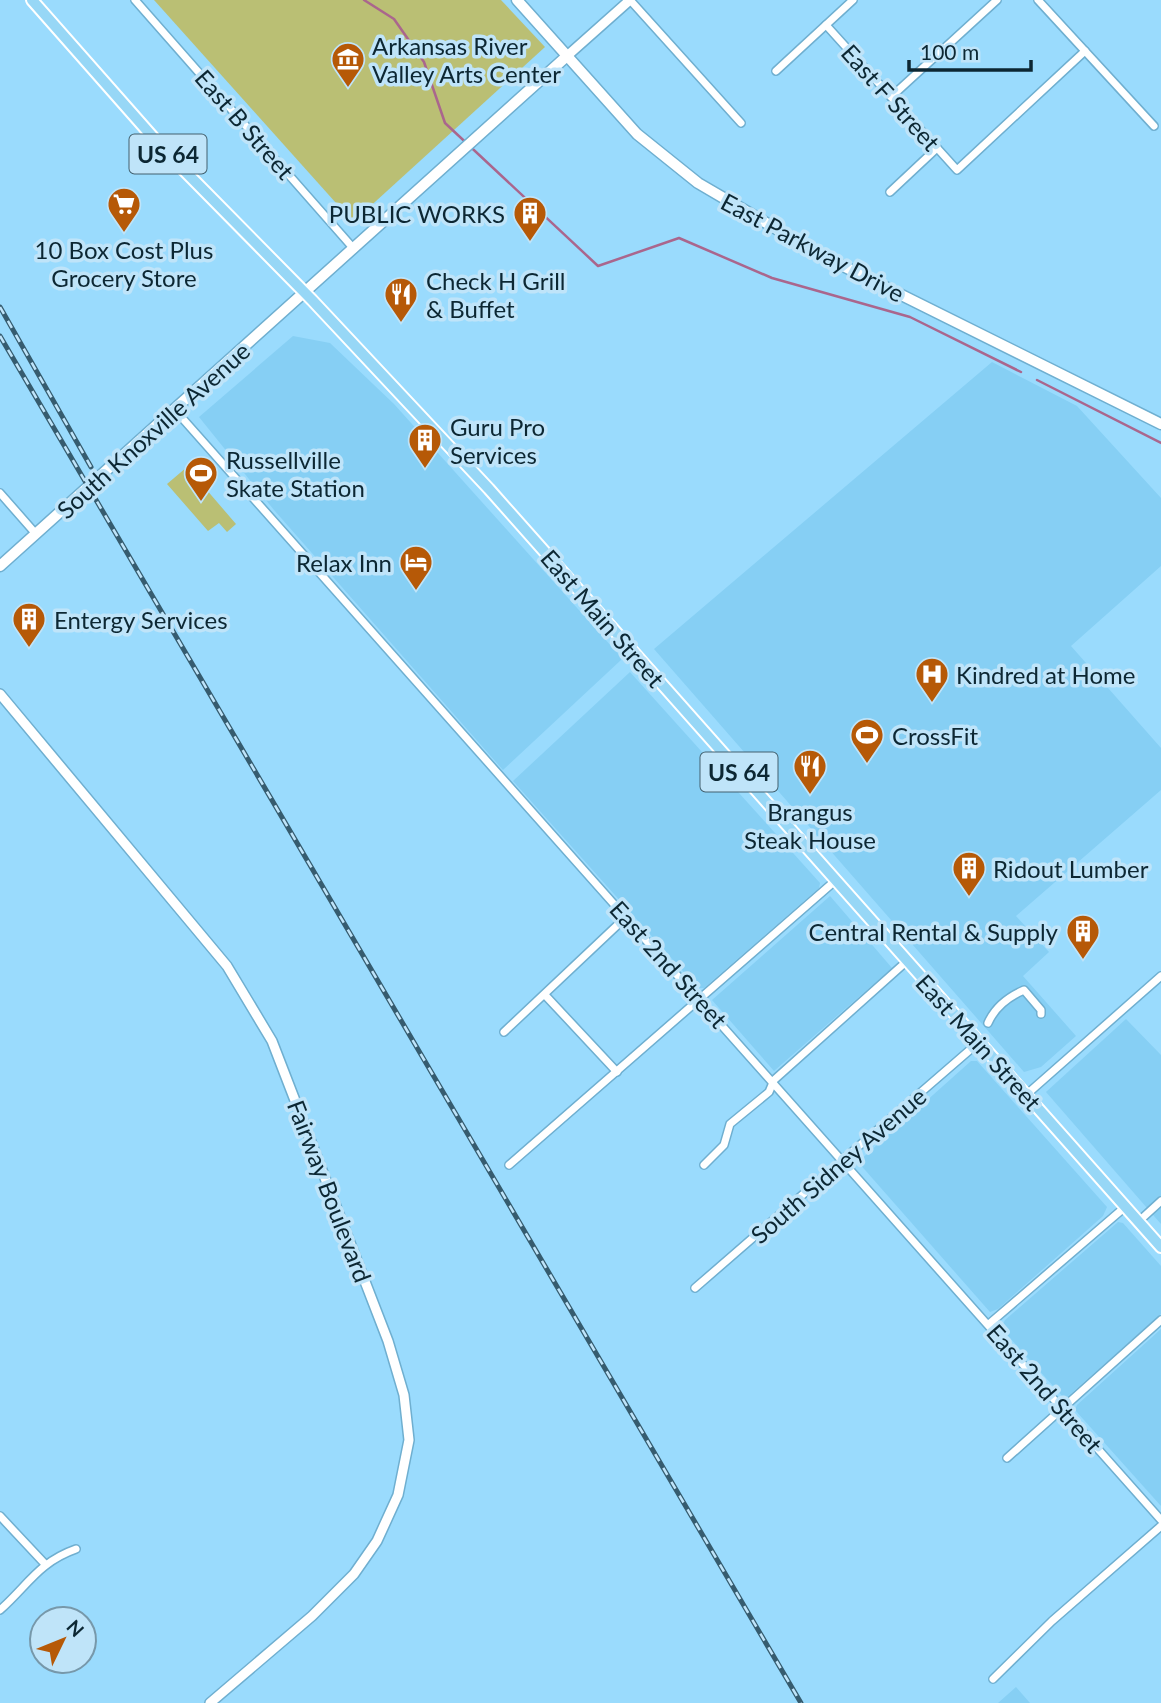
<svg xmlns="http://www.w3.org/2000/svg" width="1161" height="1703" viewBox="0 0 1161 1703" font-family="Lato,sans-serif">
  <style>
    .built { fill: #86cff4 }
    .green { fill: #babf74 }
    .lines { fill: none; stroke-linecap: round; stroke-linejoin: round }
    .stream { stroke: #aa668d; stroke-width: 2.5 }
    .minor-casing { stroke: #6fafd0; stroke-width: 10 }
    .tertiary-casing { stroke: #6fafd0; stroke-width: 12 }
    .secondary-casing { stroke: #6fafd0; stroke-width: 13 }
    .primary-casing { stroke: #fff; stroke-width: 14 }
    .minor { stroke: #fff; stroke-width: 7 }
    .tertiary { stroke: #fff; stroke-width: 9 }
    .secondary { stroke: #fff; stroke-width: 10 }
    .primary { stroke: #97d7f6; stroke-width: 10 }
    .rail-casing { stroke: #365c6f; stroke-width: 5 }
    .rail { stroke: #bfe4f9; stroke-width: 2.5; stroke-dasharray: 8; stroke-linecap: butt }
    .labels { text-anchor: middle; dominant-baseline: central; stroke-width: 7; stroke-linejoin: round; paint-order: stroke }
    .shield { fill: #bfe4f9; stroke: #42606e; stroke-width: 2 }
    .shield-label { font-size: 23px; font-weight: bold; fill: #0c2733 }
    .poi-label { font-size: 24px; fill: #0c2733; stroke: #bfe4f9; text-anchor: start }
    .street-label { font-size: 24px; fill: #0c2733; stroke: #bfe4f9 }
  </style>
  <rect width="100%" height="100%" fill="#9adbfd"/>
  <g class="built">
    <polygon points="293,336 330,343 394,404 621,657 621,660 503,770 274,510 199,417"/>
    <polygon points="992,362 1077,406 1161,498 1161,566 1071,646 1161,748 1161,790 1016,916 1049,952 1023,976 1076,1036 1041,1067 1024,1072 654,649"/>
    <polygon points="630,672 820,883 819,888 704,988 698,988 513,781"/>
    <polygon points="830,896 892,968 774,1071 712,1000"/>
    <polygon points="1126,1019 1161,1055 1161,1224 1046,1092"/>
    <polygon points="971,1061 977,1061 1107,1207 1103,1216 998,1309 990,1312 858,1162"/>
    <polygon points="1118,1222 1123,1223 1161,1266 1161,1314 1067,1397 1063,1397 1001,1328 1005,1320"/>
    <polygon points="1161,1329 1161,1506 1075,1410 1077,1405"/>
    <polygon points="1016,1687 1030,1703 998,1703"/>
  </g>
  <g class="green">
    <polygon points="154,0 501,0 545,47 353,222"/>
    <polygon points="187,467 236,524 227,532 219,523 208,531 167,484"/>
  </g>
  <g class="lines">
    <g class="stream">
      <polyline points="364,0 394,19 424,62 445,123 598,266 679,238 772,278 910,317 1021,372"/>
      <polyline points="1037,380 1161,443"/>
    </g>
    <defs>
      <g id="minor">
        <polyline points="135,0 354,249"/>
        <polyline points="630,0 741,123"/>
        <polyline points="1038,0 1154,126"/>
        <polyline points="826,25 957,170 1085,51"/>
        <polyline points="776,71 853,0"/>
        <polyline points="891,97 997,0"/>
        <polyline points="890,192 937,148"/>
        <path d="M 175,410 C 503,781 833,1149 1161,1520"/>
        <polyline points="0,493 36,534"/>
        <polyline points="545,995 617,1072"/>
        <path d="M 988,1023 C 995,1007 1008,997 1024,990 L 1041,1010 L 1041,1014"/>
        <polyline points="504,1032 626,917"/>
        <polyline points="1026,1095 1161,976"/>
        <polyline points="509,1165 836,880"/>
        <polyline points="704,1165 724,1145 730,1124 769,1092 774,1080 907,961"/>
        <polyline points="1138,1222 1161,1201"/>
        <polyline points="695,1288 979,1042"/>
        <polyline points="989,1324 1125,1207"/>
        <polyline points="1007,1458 1161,1320"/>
        <polyline points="0,1516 45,1564"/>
        <path d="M 0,1610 C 28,1585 39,1562 76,1549"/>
        <polyline points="993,1679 1052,1621 1161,1526"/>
      </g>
      <g id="tertiary">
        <polyline points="567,56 630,0"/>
        <polyline points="0,694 227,966 272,1041 388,1341 404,1395 409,1440 398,1495 377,1541 354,1574 312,1616 210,1703"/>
      </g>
      <g id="secondary">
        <polyline points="517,0 637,134 698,183 821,255 1161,424"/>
        <polyline points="0,566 567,56"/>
      </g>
      <polyline id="primary" points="32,0 166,152 312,300 489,489 1161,1247"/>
    </defs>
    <use href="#minor" class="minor-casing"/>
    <use href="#tertiary" class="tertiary-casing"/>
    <use href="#secondary" class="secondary-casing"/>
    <use href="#primary" class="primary-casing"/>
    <use href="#minor" class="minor"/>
    <use href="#tertiary" class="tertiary"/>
    <use href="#secondary" class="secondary"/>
    <use href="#primary" class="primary"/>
    <defs>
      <g id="rail">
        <polyline points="0,307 91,467"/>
        <polyline points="0,336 801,1703"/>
      </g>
    </defs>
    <use href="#rail" class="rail-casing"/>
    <use href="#rail" class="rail"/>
  </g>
  <defs>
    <symbol id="museum-pin" viewBox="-11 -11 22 30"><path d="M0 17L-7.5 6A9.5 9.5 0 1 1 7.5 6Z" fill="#b65907" stroke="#bfe4f9"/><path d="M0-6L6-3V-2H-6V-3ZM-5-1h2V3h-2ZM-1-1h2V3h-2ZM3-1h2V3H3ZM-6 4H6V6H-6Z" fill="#fff"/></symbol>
    <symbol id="supermarket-pin" viewBox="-11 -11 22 30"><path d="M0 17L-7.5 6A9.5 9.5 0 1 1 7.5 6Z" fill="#b65907" stroke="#bfe4f9"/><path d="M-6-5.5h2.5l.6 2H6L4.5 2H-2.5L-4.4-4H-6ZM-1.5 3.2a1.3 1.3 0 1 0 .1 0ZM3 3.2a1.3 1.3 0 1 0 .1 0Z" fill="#fff"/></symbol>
    <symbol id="building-pin" viewBox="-11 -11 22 30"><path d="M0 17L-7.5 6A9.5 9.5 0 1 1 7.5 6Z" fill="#b65907" stroke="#bfe4f9"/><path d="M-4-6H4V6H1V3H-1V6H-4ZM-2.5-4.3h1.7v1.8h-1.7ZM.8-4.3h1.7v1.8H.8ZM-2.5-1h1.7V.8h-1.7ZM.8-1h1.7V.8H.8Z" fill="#fff"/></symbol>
    <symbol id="restaurant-pin" viewBox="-11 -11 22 30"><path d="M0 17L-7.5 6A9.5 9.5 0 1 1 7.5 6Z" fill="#b65907" stroke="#bfe4f9"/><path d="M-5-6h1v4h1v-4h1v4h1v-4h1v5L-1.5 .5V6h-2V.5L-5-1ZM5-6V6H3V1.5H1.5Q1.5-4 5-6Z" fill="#fff"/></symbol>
    <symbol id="stadium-pin" viewBox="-11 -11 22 30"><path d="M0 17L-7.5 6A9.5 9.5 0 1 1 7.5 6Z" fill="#b65907" stroke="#bfe4f9"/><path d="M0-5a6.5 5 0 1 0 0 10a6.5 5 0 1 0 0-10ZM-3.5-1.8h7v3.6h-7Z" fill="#fff"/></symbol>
    <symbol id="hotel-pin" viewBox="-11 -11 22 30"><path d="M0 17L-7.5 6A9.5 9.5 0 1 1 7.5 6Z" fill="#b65907" stroke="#bfe4f9"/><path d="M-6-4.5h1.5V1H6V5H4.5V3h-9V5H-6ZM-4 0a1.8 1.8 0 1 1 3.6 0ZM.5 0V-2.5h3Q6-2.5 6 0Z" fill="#fff"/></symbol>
    <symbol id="hospital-pin" viewBox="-11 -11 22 30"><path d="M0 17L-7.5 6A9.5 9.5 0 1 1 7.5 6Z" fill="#b65907" stroke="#bfe4f9"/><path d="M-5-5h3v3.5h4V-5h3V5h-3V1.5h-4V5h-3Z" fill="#fff"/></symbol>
  </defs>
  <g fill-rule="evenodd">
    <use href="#museum-pin" x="329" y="40" width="38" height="52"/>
    <use href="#supermarket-pin" x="105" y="185" width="38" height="52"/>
    <use href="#building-pin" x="511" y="194" width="38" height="52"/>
    <use href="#restaurant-pin" x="382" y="275" width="38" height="52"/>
    <use href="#building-pin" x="406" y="421" width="38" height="52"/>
    <use href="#stadium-pin" x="182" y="454" width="38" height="52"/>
    <use href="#hotel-pin" x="397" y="543" width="38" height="52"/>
    <use href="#building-pin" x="10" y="600" width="38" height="52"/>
    <use href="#hospital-pin" x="913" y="655" width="38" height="52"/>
    <use href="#stadium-pin" x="848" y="716" width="38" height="52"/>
    <use href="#restaurant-pin" x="791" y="747" width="38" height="52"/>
    <use href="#building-pin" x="950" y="849" width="38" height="52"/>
    <use href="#building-pin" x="1064" y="912" width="38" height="52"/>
  </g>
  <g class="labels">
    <g class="shield">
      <rect x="129.5" y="134.5" width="77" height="39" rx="5"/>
      <rect x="700.5" y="752.5" width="77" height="39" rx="5"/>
    </g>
    <g class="shield-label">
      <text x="168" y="154">US 64</text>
      <text x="739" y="772">US 64</text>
    </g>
    <g class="poi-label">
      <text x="372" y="45">Arkansas River<tspan x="372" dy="28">Valley Arts Center</tspan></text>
      <text x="505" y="213" text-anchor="end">PUBLIC WORKS</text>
      <text x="124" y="249" text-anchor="middle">10 Box Cost Plus<tspan x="124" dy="28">Grocery Store</tspan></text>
      <text x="426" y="280">Check H Grill<tspan x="426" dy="28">&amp; Buffet</tspan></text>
      <text x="450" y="426">Guru Pro<tspan x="450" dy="28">Services</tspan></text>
      <text x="226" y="459">Russellville<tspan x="226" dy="28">Skate Station</tspan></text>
      <text x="392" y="562" text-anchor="end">Relax Inn</text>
      <text x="54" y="619">Entergy Services</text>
      <text x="956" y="674">Kindred at Home</text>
      <text x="892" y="735">CrossFit</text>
      <text x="810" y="811" text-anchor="middle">Brangus<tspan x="810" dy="28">Steak House</tspan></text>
      <text x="993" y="868">Ridout Lumber</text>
      <text x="1058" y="931" text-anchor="end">Central Rental &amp; Supply</text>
    </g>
    <g class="street-label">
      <text transform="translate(891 97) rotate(48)">East F Street</text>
      <text transform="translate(245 124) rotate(49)">East B Street</text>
      <text transform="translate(813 247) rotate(28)">East Parkway Drive</text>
      <text transform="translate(153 430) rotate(-42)">South Knoxville Avenue</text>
      <text transform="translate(603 618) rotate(49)">East Main Street</text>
      <text transform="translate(669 964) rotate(48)">East 2nd Street</text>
      <text transform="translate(979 1042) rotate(48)">East Main Street</text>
      <text transform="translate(838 1165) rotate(-41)">South Sidney Avenue</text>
      <text transform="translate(330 1191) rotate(69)">Fairway Boulevard</text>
      <text transform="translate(1045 1388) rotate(49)">East 2nd Street</text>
    </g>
  </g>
  <g transform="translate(63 1640) rotate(47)"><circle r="33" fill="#bfe4f9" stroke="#7798aa" stroke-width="2"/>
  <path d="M0-5L12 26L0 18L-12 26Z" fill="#b65907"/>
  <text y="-10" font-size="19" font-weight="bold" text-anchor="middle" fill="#0c2733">N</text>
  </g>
  <path d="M909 60v10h122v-10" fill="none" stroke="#0c2733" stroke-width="3.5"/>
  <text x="920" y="60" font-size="21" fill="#0c2733" stroke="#bfe4f9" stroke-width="5" paint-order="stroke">100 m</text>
</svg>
